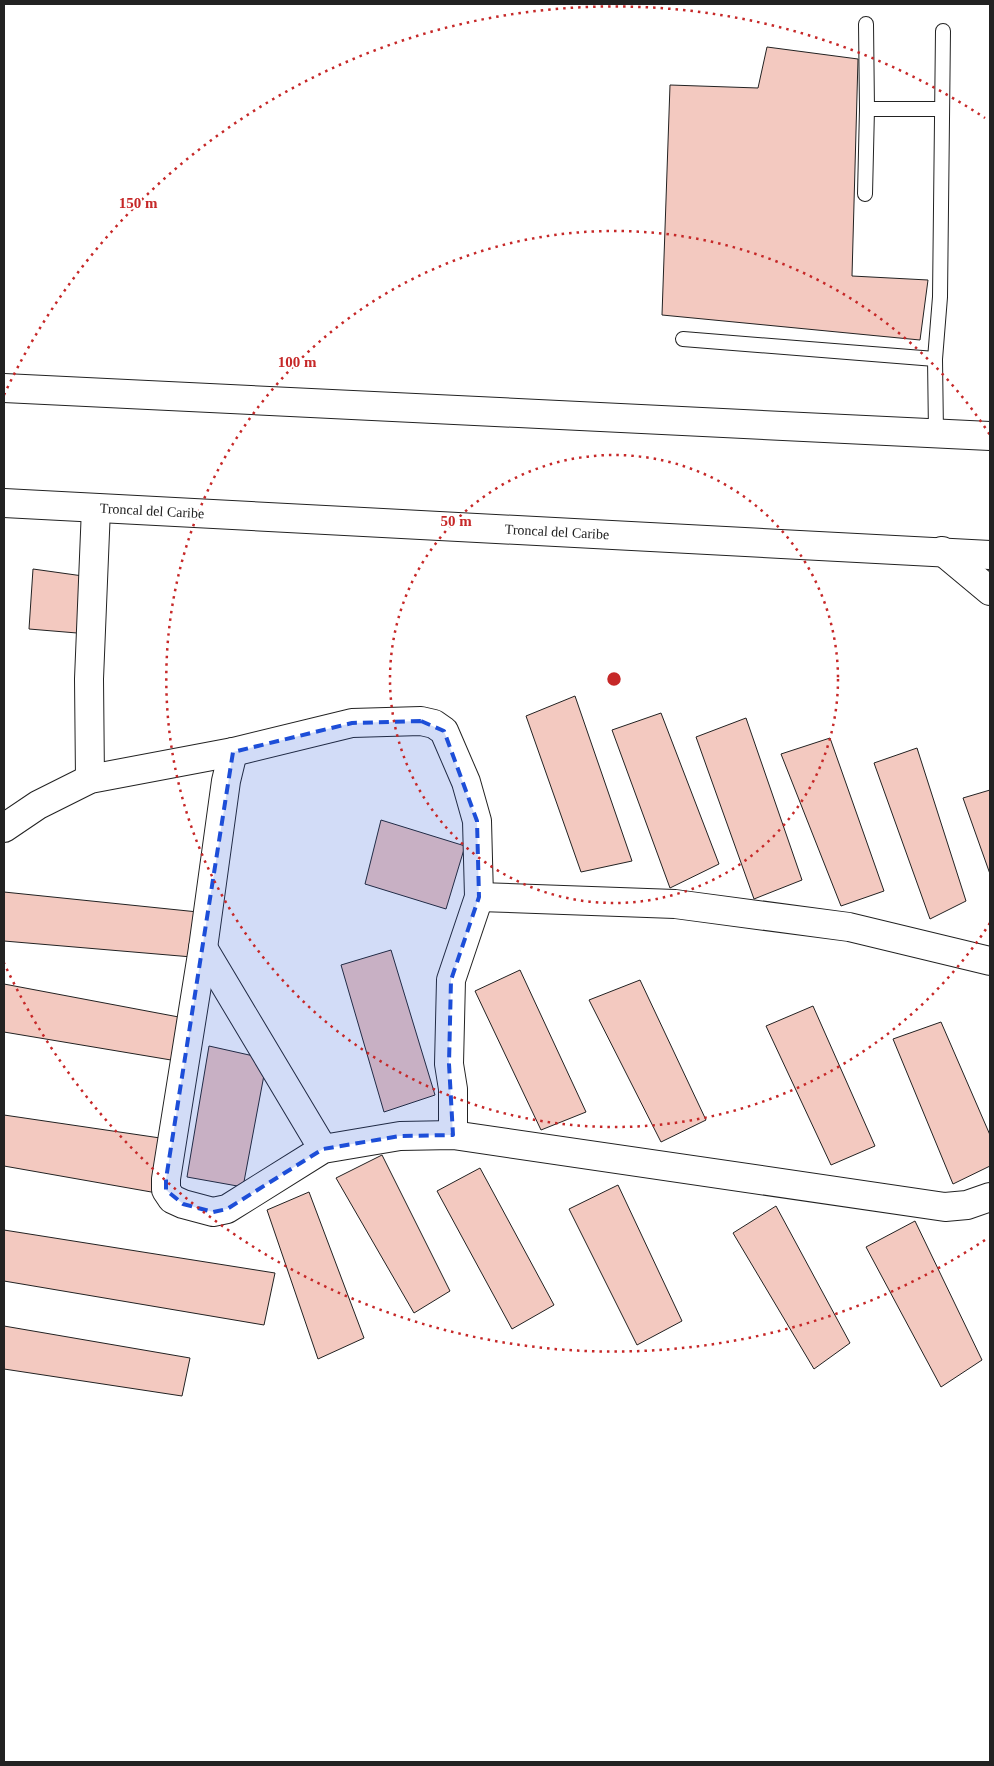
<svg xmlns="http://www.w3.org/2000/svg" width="994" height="1766" viewBox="0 0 994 1766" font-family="Georgia,serif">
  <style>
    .building { fill: #f3c9c0; stroke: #222 }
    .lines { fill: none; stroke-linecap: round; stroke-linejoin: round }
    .service-casing { stroke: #222; stroke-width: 16 }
    .minor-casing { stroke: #222; stroke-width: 30 }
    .trunk-casing { stroke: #222; stroke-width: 30 }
    .service { stroke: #fff; stroke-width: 14 }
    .minor { stroke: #fff; stroke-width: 28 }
    .trunk { stroke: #fff; stroke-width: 28 }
    .marked { fill: #1d4ed8; fill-opacity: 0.2; stroke: #1d4ed8; stroke-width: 4; stroke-dasharray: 10 6; stroke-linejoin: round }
    .ring { fill: none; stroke: #c62828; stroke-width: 2.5; stroke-dasharray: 2.5 5 }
    .labels { text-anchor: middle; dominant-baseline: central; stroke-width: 4; stroke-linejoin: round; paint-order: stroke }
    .street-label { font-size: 14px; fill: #222; stroke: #fff }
    .centre { fill: #c62828; stroke: #fff; stroke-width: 2.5 }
    .ring-label { font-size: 15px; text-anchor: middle; font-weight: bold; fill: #c62828; stroke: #fff; stroke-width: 4; stroke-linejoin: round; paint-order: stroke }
  </style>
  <rect width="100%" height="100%" fill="#fff"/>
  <g class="building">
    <polygon points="767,47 858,59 852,276 928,280 920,340 662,315 670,85 758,88"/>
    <polygon points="33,569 83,576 77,633 29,629"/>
    <polygon points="575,696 632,861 581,872 526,716"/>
    <polygon points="661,713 719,864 670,888 612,730"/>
    <polygon points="746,718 802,880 754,899 696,737"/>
    <polygon points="830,738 884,891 841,906 781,754"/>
    <polygon points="917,748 966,901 930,919 874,763"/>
    <polygon points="990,790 990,874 963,798"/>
    <polygon points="381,820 465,846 446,909 365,884"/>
    <polygon points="4,892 198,912 192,957 4,941"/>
    <polygon points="391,950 435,1095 384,1112 341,965"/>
    <polygon points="520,970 586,1112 541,1130 475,991"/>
    <polygon points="640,980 706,1120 661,1142 589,1000"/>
    <polygon points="4,984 184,1018 177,1061 4,1032"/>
    <polygon points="813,1006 875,1146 831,1165 766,1026"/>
    <polygon points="941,1022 990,1135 990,1166 953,1184 893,1039"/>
    <polygon points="209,1046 267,1059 243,1187 187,1177"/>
    <polygon points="4,1115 167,1139 157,1193 4,1166"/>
    <polygon points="382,1155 450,1291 414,1313 336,1178"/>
    <polygon points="480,1168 554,1305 512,1329 437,1191"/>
    <polygon points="618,1185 682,1321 637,1345 569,1209"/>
    <polygon points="309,1192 364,1338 318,1359 267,1210"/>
    <polygon points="776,1206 850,1343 814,1369 733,1233"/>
    <polygon points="915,1221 982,1360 941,1387 866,1247"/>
    <polygon points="4,1230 275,1273 264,1325 4,1281"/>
    <polygon points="4,1326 190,1358 182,1396 4,1369"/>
  </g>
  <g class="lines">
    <defs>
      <g id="service">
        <polyline points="866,24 867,109"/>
        <polyline points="865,194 867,109 942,109"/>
        <polyline points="683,339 935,359 936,433"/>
        <polyline points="935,359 940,297 943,31"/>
      </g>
      <g id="minor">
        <polyline points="942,551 990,591"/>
        <polyline points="233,752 226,781 203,948 166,1179 166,1190 172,1199 183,1204 213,1212 227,1209 323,1149 400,1136 453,1135 945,1207 967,1205 990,1197"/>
        <polyline points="90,779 89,679 96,508"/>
        <polyline points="4,828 38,805 90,779 233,752 352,723 421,721 434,724 444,731 466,782 477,821 479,897 451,980 449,1064 453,1089 453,1135"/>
        <polyline points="479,897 675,904 849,927 990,961"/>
        <polyline points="203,948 323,1149"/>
      </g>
      <g id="trunk">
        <polyline points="4,388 990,436"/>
        <polyline points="4,503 990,555"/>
      </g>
    </defs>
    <use href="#service" class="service-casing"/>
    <use href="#minor" class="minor-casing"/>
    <use href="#trunk" class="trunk-casing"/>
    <use href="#service" class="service"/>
    <use href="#minor" class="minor"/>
    <use href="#trunk" class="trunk"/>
  </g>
  <path class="marked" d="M 421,721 L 444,731 L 477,821 L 479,897 L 451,980 L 449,1064 L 453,1135 L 400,1136 L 323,1149 L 227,1209 L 213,1212 L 183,1204 L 166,1190 L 166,1179 L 233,752 L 352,723 Z"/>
  <g class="ring">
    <circle cx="614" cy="679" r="224"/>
    <path d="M990 923A448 448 0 1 1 990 435"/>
    <path d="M985 1240A673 673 0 0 1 4 963M4 395A673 673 0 0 1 985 118"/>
  </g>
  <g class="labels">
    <g class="street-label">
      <text transform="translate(152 511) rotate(3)">Troncal del Caribe</text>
      <text transform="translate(557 532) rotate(3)">Troncal del Caribe</text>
    </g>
  </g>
  <circle cx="614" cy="679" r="8" class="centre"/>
  <g class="ring-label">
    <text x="138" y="208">150 m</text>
    <text x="297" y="367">100 m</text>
    <text x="456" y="526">50 m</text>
  </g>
  <rect width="994" height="1766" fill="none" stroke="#222222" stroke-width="10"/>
</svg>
